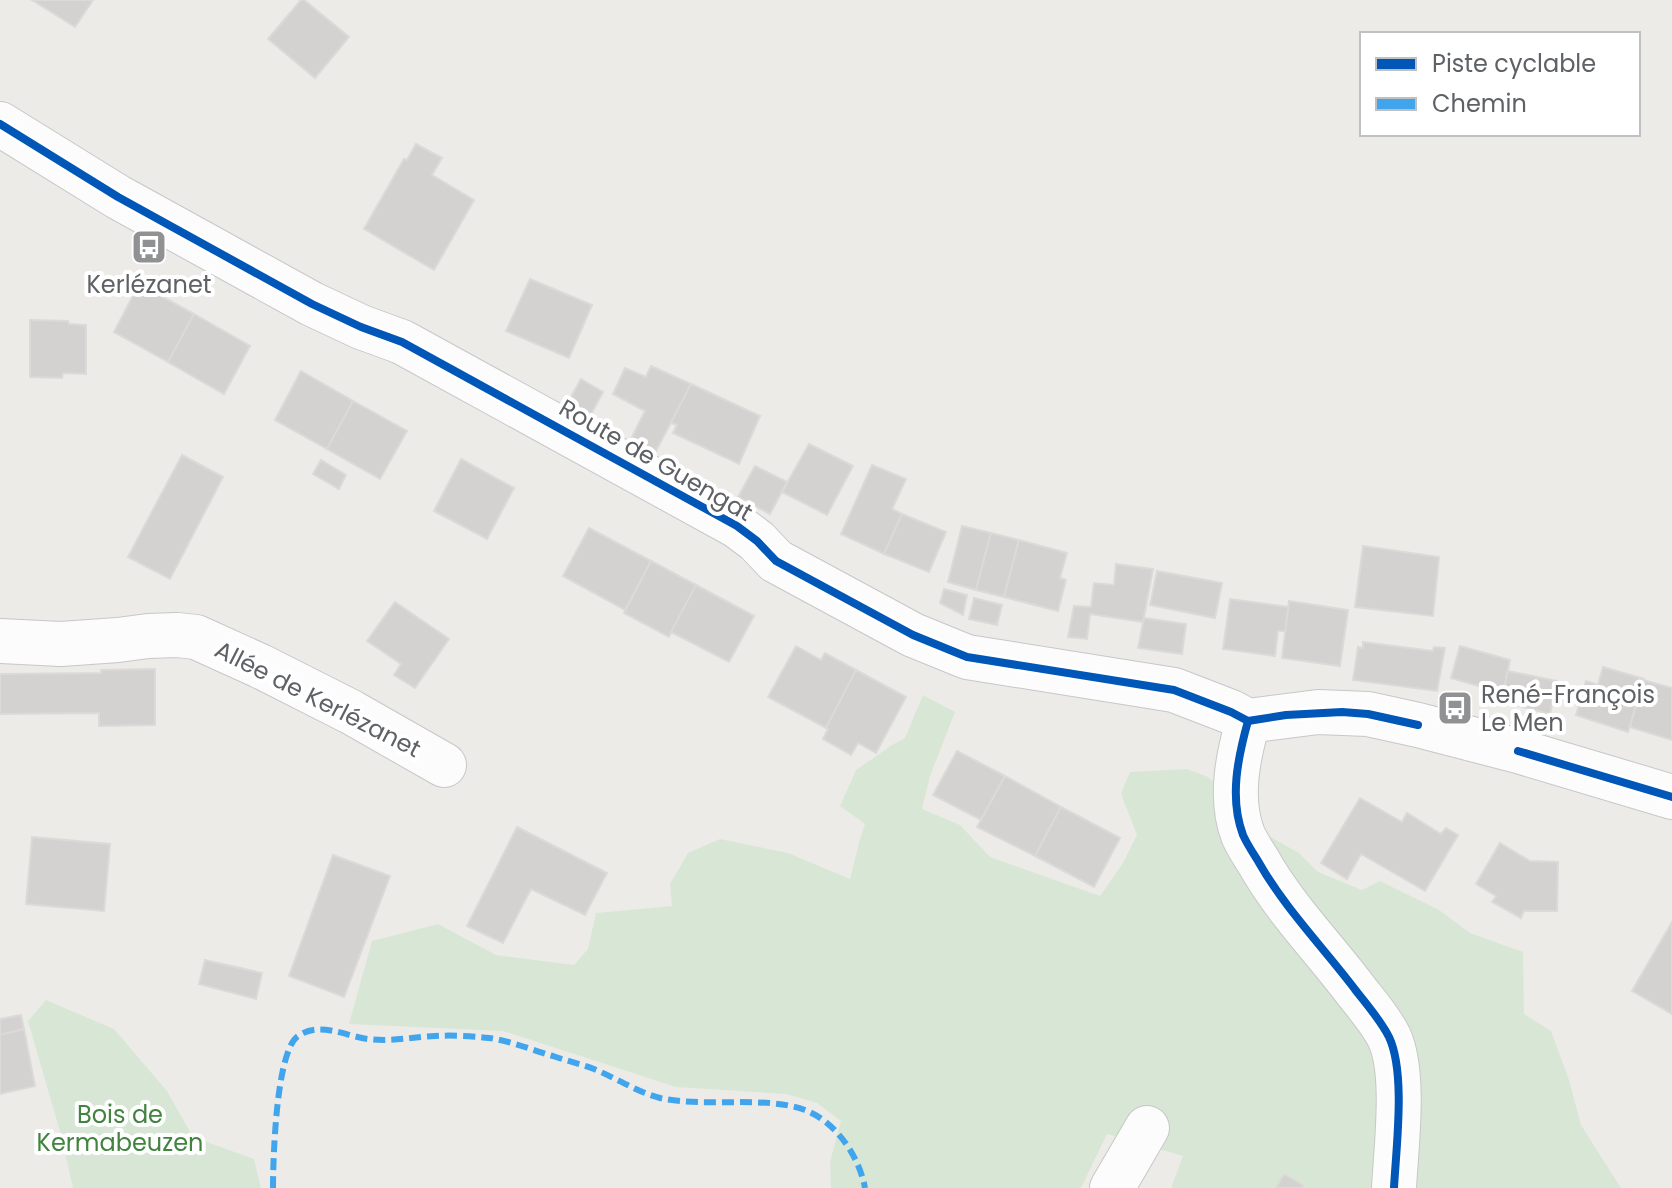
<svg xmlns="http://www.w3.org/2000/svg" width="1672" height="1188" viewBox="0 0 1672 1188" font-family="Poppins,sans-serif">
  <style>
    .green { fill: #d8e7d5 }
    .building { fill: #d3d2d1; stroke: #dcdad8; stroke-width: 2 }
    .lines { fill: none; stroke-linecap: round; stroke-linejoin: round }
    .minor-casing { stroke: #c7c7c7; stroke-width: 46 }
    .minor { stroke: #fcfcfc; stroke-width: 44 }
    .quiet { stroke: #41a5ee; stroke-width: 6; stroke-dasharray: 12 6; stroke-linecap: butt }
    .cycleway-casing { stroke: #fff; stroke-width: 13 }
    .cycleway { stroke: #0057b8; stroke-width: 8 }
    .labels { text-anchor: middle; dominant-baseline: central; stroke-width: 8; stroke-linejoin: round; paint-order: stroke }
    .poi-label { font-size: 24px; fill: #5e6165; stroke: #fff }
    .street-label { font-size: 24px; fill: #5e6165; stroke: #fff }
    .park-label { font-size: 24px; fill: #41833f; stroke: #fff }
  </style>
  <rect width="100%" height="100%" fill="#ecebe8"/>
  <g class="green">
    <polygon points="923,695 955,712 930,776 922,809 960,825 990,857 1100,896 1123,863 1137,835 1121,794 1130,772 1187,769 1208,777 1226,793 1267,835 1299,853 1318,872 1362,890 1380,881 1439,910 1470,933 1523,952 1524,1014 1551,1031 1569,1080 1581,1125 1621,1188 1171,1188 1183,1156 1107,1134 1081,1188 831,1188 830,1162 841,1121 817,1103 786,1094 676,1087 503,1031 349,1024 372,941 438,924 496,955 574,965 588,949 596,913 672,906 670,884 688,853 720,839 788,853 850,879 860,839 865,824 840,806 856,770 892,745 905,738"/>
    <polygon points="46,1000 114,1029 167,1091 193,1137 254,1159 261,1188 73,1188 61,1135 28,1021"/>
  </g>
  <g class="building">
    <polygon points="32,0 93,0 75,27"/>
    <polygon points="301,0 304,0 349,37 315,78 268,39"/>
    <polygon points="416,144 442,158 432,175 474,200 434,270 364,229 404,159 407,160"/>
    <polygon points="530,279 592,305 569,358 506,331"/>
    <polygon points="139,284 194,314 168,362 114,332"/>
    <polygon points="194,314 250,346 224,394 168,362"/>
    <polygon points="30,320 68,321 69,324 86,325 86,374 63,373 62,378 30,377"/>
    <polygon points="651,366 691,384 655,453 630,441 645,411 613,394 625,368 646,377"/>
    <polygon points="301,371 353,401 327,449 275,420"/>
    <polygon points="581,379 603,392 589,418 566,406"/>
    <polygon points="691,384 760,416 739,464 673,433 677,425 671,423"/>
    <polygon points="353,401 407,431 380,479 327,449"/>
    <polygon points="809,444 853,466 827,515 782,492"/>
    <polygon points="182,455 223,477 170,579 128,557"/>
    <polygon points="461,459 514,488 487,539 434,511"/>
    <polygon points="321,460 346,475 339,489 313,474"/>
    <polygon points="872,465 906,479 892,509 902,514 884,554 841,534"/>
    <polygon points="755,466 787,482 770,514 738,497"/>
    <polygon points="902,514 946,532 929,572 884,554"/>
    <polygon points="962,526 991,533 976,590 948,582"/>
    <polygon points="589,528 651,561 625,610 563,576"/>
    <polygon points="991,533 1019,540 1004,597 976,590"/>
    <polygon points="1019,540 1067,553 1060,578 1066,580 1058,611 1004,597"/>
    <polygon points="1363,546 1439,557 1433,616 1355,607"/>
    <polygon points="651,561 696,585 669,637 624,613"/>
    <polygon points="1116,564 1153,569 1143,622 1090,614 1087,639 1068,637 1074,606 1091,607 1094,583 1114,585"/>
    <polygon points="1157,571 1222,583 1215,618 1150,605"/>
    <polygon points="696,585 754,616 729,662 671,632"/>
    <polygon points="944,589 967,595 963,615 940,603"/>
    <polygon points="974,598 1002,605 997,625 969,619"/>
    <polygon points="1230,599 1289,607 1286,631 1278,631 1275,656 1223,649"/>
    <polygon points="1289,601 1348,610 1340,666 1282,658"/>
    <polygon points="395,602 449,639 415,688 394,675 401,664 367,641"/>
    <polygon points="1144,618 1186,624 1182,654 1138,648"/>
    <polygon points="1363,642 1433,651 1434,647 1445,648 1437,691 1353,680 1358,647 1363,648"/>
    <polygon points="796,646 821,660 825,653 856,670 826,728 768,697"/>
    <polygon points="1460,646 1510,660 1503,693 1451,678"/>
    <polygon points="1603,667 1644,679 1628,732 1576,715 1586,681 1598,685"/>
    <polygon points="155,669 155,725 99,726 99,713 0,714 0,674 101,673 101,670"/>
    <polygon points="856,670 906,697 876,753 858,743 851,755 823,739 828,729 826,728"/>
    <polygon points="1508,671 1557,681 1550,714 1501,701"/>
    <polygon points="1643,680 1672,688 1672,740 1630,727"/>
    <polygon points="957,751 1005,776 981,820 933,795"/>
    <polygon points="1005,776 1061,807 1035,856 977,827"/>
    <polygon points="1360,798 1402,822 1407,813 1441,834 1446,828 1458,835 1425,891 1361,854 1347,879 1321,863"/>
    <polygon points="1061,807 1120,838 1094,887 1035,856"/>
    <polygon points="517,827 607,873 585,915 531,889 503,943 467,926"/>
    <polygon points="32,837 110,844 104,911 26,904"/>
    <polygon points="1500,843 1530,861 1558,862 1557,911 1524,911 1521,918 1492,902 1496,896 1476,884"/>
    <polygon points="333,855 390,876 344,997 289,976"/>
    <polygon points="1672,922 1672,1014 1632,991"/>
    <polygon points="205,960 262,973 256,999 199,984"/>
    <polygon points="21,1015 24,1029 0,1035 0,1019"/>
    <polygon points="24,1029 35,1086 0,1094 0,1035"/>
    <polygon points="1284,1174 1303,1185 1302,1188 1276,1188"/>
  </g>
  <g class="lines">
    <defs>
      <g id="minor">
        <polyline points="0,124 118,197 312,304 361,327 402,342 737,526 757,541 776,561 913,635 967,657 1174,690 1231,712 1248,721 1318,712 1368,714 1418,725 1518,751 1672,797"/>
        <polyline points="0,641 61,644 118,640 148,636 177,635 196,637 260,666 351,712 444,765"/>
        <path d="M 1248,721 C 1238,757 1229,798 1243,835 C 1247,844 1253,853 1258,861 C 1285,909 1324,948 1357,992 C 1368,1006 1381,1021 1389,1037 C 1406,1073 1396,1148 1394,1188"/>
        <polyline points="1112,1188 1147,1128"/>
      </g>
    </defs>
    <use href="#minor" class="minor-casing"/>
    <use href="#minor" class="minor"/>
    <path class="quiet" d="M 273,1188 C 273,1160 276,1051 298,1036 C 320,1021 345,1036 368,1039 C 391,1042 412,1037 435,1036 C 452,1035 472,1036 489,1038 C 511,1041 532,1050 553,1056 C 567,1061 581,1064 594,1069 C 616,1078 637,1092 660,1098 C 705,1108 764,1095 805,1110 C 836,1122 859,1156 865,1188"/>
    <defs>
      <g id="cycleway">
        <polyline points="0,124 118,197 312,304 361,327 402,342 737,526 757,541 776,561 913,635 967,657 1174,690 1231,712 1248,721 1286,715 1342,712 1368,714 1418,725"/>
        <path d="M 1248,721 C 1238,757 1229,798 1243,835 C 1247,844 1253,853 1258,861 C 1285,909 1324,948 1357,992 C 1368,1006 1381,1021 1389,1037 C 1406,1073 1396,1148 1394,1188"/>
        <polyline points="1518,751 1672,797"/>
      </g>
    </defs>
    <use href="#cycleway" class="cycleway-casing"/>
    <use href="#cycleway" class="cycleway"/>
  </g>
  <defs>
    <symbol id="bus-square" viewBox="-11 -11 22 22"><rect x="-9" y="-9" width="18" height="18" rx="4" fill="#909193" stroke="#fff"/><path d="M-5-6H5V4H4V6H2V4H-2V6H-4V4H-5ZM-3.5-4V0h7V-4ZM-3.5 1.2v1.5H-2V1.2ZM2 1.2v1.5H3.5V1.2Z" fill="#fff"/></symbol>
  </defs>
  <g fill-rule="evenodd">
    <use href="#bus-square" x="129" y="227" width="40" height="40"/>
    <use href="#bus-square" x="1435" y="688" width="40" height="40"/>
  </g>
  <g class="labels">
    <g class="poi-label">
      <text x="149" y="284">Kerlézanet</text>
      <text x="1481" y="694" text-anchor="start">René-François<tspan x="1481" dy="28">Le Men</tspan></text>
    </g>
    <g class="street-label">
      <text transform="translate(656 460) rotate(30)">Route de Guengat</text>
      <text transform="translate(318 699) rotate(27)">Allée de Kerlézanet</text>
    </g>
    <g class="park-label">
      <text x="120" y="1114">Bois de<tspan x="120" dy="28">Kermabeuzen</tspan></text>
    </g>
  </g>
  <rect x="1360" y="32" width="280" height="104" fill="#ffffff" stroke="#bfc0c1" stroke-width="2"/>
  <rect x="1376" y="58" width="40" height="12" fill="#0057b8" stroke="#bfc0c1" stroke-width="2"/>
  <text x="1432" y="72" font-size="24" fill="#5e6165">Piste cyclable</text>
  <rect x="1376" y="98" width="40" height="12" fill="#41a5ee" stroke="#bfc0c1" stroke-width="2"/>
  <text x="1432" y="112" font-size="24" fill="#5e6165">Chemin</text>
</svg>
